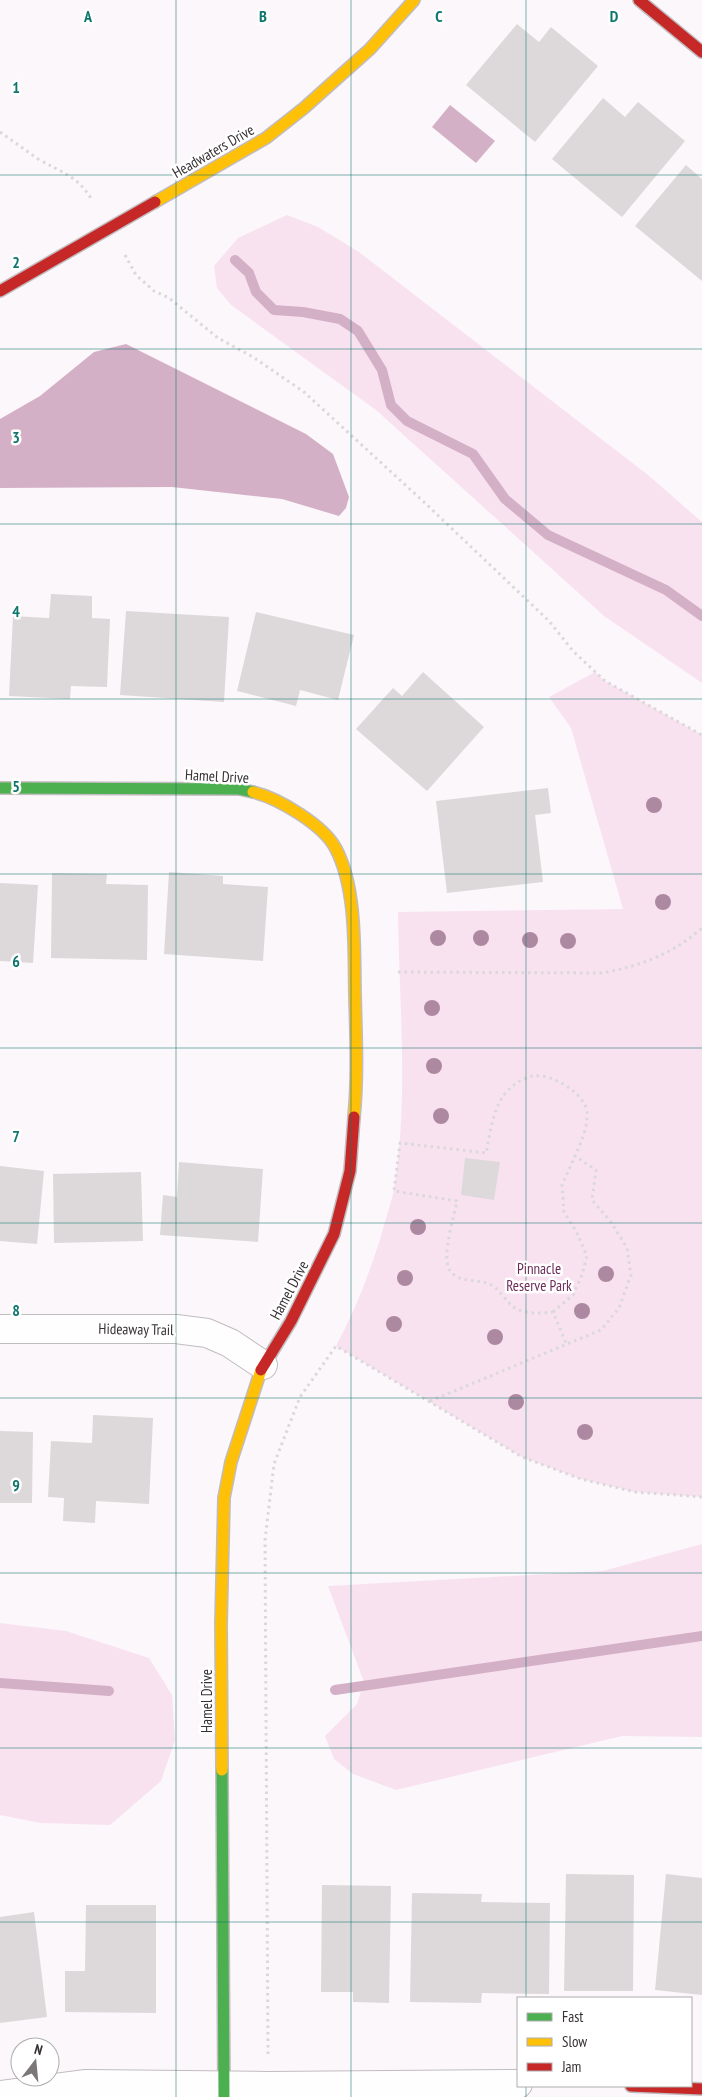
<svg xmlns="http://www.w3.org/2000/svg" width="702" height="2097" viewBox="0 0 702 2097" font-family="'PT Sans Narrow',sans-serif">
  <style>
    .green { fill: #f9e2f0 }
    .water { fill: #d4b0c7 }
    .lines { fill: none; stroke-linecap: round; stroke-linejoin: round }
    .stream { stroke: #d4b0c7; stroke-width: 10 }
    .building { fill: #ddd9db }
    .street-casing { stroke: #c1bcbf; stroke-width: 30 }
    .fast-casing { stroke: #c1bcbf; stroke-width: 14 }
    .slow-casing { stroke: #c1bcbf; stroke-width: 14 }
    .jam-casing { stroke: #c1bcbf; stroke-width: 14 }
    .path { stroke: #dad8d9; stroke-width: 3; stroke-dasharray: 2.5 4; stroke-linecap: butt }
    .street { stroke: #fffefe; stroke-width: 28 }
    .fast { stroke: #4caf50; stroke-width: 11 }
    .slow { stroke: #ffc107; stroke-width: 11 }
    .jam { stroke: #c62828; stroke-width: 11 }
    .tree { fill: #ad88a1 }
    .grid { fill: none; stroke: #0f766e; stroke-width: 1; stroke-opacity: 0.55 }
    .labels { text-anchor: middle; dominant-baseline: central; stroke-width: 5; stroke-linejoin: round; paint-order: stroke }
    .street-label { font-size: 15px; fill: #363134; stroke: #fff }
    .park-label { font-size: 15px; fill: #6c2e59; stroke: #fff }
    .grid-label { font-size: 16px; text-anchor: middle; font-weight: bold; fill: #0f766e; stroke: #fff; stroke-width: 5; stroke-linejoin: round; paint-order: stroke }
  </style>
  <rect width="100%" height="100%" fill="#fcf7fa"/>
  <g class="green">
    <polygon points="287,215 318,227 359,252 648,475 702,522 702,683 604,616 376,410 231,305 217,288 214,266 238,238"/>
    <path d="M 595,672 L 605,681 L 702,735 L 702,1497 L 635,1492 L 581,1479 L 522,1457 L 336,1346 C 357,1307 373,1265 385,1222 C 388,1211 392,1200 394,1189 C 409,1098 399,1003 398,912 L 623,909 L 571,728 L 549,697 Z"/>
    <polygon points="702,1544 702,1737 622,1736 396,1790 353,1774 334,1759 325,1736 357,1704 364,1682 328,1586 603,1571"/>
    <polygon points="0,1623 66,1631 149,1658 172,1695 175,1740 161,1781 110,1825 40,1823 0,1815"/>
  </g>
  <g class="water">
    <polygon points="450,105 495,141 476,163 432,127"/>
    <polygon points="126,344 306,434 333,454 349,497 346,508 339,516 282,499 172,487 0,488 0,419 40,396 94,352"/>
  </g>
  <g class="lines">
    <g class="stream">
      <polyline points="235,260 249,273 256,292 274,310 303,312 340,319 358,331 382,370 391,405 407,421 473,454 505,499 548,535 666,590 702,616"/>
      <polyline points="0,1683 109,1691"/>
      <polyline points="335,1690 702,1636"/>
    </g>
  </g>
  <g class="building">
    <polygon points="517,24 539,42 551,27 598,66 535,142 466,85"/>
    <polygon points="603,98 625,117 638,102 685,141 622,217 552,159"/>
    <polygon points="686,165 702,179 702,281 635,226"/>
    <polygon points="51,594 92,596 92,618 110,619 107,687 71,686 70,699 9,696 13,616 49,618"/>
    <polygon points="126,611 229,617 224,702 120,695"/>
    <polygon points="256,612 354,635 338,700 300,690 296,706 237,691"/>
    <polygon points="423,672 484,727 427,791 356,729 393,688 402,696"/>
    <polygon points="548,788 551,813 535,815 543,882 447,893 436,801"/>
    <polygon points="169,872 223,876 223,884 268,887 263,961 164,954"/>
    <polygon points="52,873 107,874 106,884 148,885 147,960 51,958"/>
    <polygon points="0,883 38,885 33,963 0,961"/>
    <polygon points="465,1158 500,1162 494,1200 461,1195"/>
    <polygon points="179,1162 263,1169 258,1242 160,1235 163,1195 177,1197"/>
    <polygon points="0,1166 44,1171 37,1244 0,1241"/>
    <polygon points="141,1172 143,1241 54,1243 53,1174"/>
    <polygon points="93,1415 153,1418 149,1504 96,1501 95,1523 63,1521 64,1498 48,1497 51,1441 92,1443"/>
    <polygon points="0,1431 33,1432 32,1503 0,1503"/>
    <polygon points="566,1874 634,1875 633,1991 564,1991"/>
    <polygon points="666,1874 702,1878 702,1995 655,1990"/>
    <polygon points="322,1885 391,1886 389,2003 353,2002 353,1992 321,1992"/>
    <polygon points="412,1893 482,1894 481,1902 550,1903 549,1994 482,1993 481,2003 410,2002"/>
    <polygon points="86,1905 156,1905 156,2013 65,2012 65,1971 85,1971"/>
    <polygon points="34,1912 47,2017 0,2023 0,1917"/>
  </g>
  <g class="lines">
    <defs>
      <g id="street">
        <polyline points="0,1329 176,1329 207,1333 230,1343 263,1365"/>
        <polyline points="0,2095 86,2084 268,2086 518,2084"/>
      </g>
      <g id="fast">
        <polyline points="0,788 239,789 253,792"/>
        <polyline points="222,1770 224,2097"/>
      </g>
      <g id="slow">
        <polyline points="155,202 266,138 304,108 370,49 414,0"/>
        <path d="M 253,792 C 278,798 324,825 336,849 C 357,889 354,951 355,995 C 356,1036 358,1076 354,1117"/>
        <polyline points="222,1770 221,1624 224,1498 231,1462 261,1370"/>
      </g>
      <g id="jam">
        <polyline points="639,0 702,52"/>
        <polyline points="0,291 155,202"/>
        <polyline points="261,1370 291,1321 334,1234 350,1171 354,1117"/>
        <polyline points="631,2086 702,2089"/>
      </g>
    </defs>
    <use href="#street" class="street-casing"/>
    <use href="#fast" class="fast-casing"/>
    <use href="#slow" class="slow-casing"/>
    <use href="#jam" class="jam-casing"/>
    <g class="path">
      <path d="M 0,132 C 13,141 25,150 38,159 C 61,172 78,176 92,200"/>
      <polyline points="125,255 136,275 154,291 169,298 218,338 253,357 304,392 425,503 549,621 573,651 605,681 702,735"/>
      <path d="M 398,972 L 602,973 C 640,966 673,954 702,928"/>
      <polyline points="553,1312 573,1295 582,1275 587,1256 576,1231 564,1212 562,1185 575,1156"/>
      <path d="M 430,1401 L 601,1330 L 619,1308 L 631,1275 L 627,1248 L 611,1222 L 592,1200 L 596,1170 L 575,1156 C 581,1142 588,1128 587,1112 C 585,1093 551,1073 533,1076 C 521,1078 508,1088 502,1098 C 492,1114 490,1135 486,1153 L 400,1143 L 394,1191 L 457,1201 C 454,1217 442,1254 449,1269 C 457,1283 475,1279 487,1283 C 502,1288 506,1307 522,1311 C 532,1314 543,1313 553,1312 L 566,1343"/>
      <polyline points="268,2054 265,1540 274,1464 300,1397 336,1346 522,1457 581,1479 635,1492 702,1497"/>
    </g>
    <use href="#street" class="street"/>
    <use href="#fast" class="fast"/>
    <use href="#slow" class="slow"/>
    <use href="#jam" class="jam"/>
  </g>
  <g class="tree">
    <circle cx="654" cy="805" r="8"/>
    <circle cx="663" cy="902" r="8"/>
    <circle cx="438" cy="938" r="8"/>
    <circle cx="481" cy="938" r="8"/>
    <circle cx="530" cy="940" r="8"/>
    <circle cx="568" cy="941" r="8"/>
    <circle cx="432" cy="1008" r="8"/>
    <circle cx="434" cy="1066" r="8"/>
    <circle cx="441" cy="1116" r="8"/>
    <circle cx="418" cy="1227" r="8"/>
    <circle cx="606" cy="1274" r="8"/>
    <circle cx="405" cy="1278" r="8"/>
    <circle cx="582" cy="1311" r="8"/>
    <circle cx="394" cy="1324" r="8"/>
    <circle cx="495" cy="1337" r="8"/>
    <circle cx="516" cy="1402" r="8"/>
    <circle cx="585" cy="1432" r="8"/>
  </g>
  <path class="grid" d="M 176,0 L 176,2097M 351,0 L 351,2097M 526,0 L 526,1998M 0,175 L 702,175M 0,349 L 702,349M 0,524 L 702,524M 0,699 L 702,699M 0,874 L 702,874M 0,1048 L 702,1048M 0,1223 L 702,1223M 0,1398 L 702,1398M 0,1573 L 702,1573M 0,1748 L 702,1748M 0,1922 L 702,1922M 526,2086 L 526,2097"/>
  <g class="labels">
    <g class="street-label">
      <text transform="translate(213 151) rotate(-30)">Headwaters Drive</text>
      <text transform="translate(217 776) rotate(3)">Hamel Drive</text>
      <text transform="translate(289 1290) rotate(-62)">Hamel Drive</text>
      <text transform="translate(136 1329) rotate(1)">Hideaway Trail</text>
      <text transform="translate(206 1701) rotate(-90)">Hamel Drive</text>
    </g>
    <g class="park-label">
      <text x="539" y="1268">Pinnacle<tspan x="539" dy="17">Reserve Park</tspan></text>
    </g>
  </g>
  <g class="grid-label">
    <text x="88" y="22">A</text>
    <text x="263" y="22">B</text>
    <text x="439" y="22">C</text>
    <text x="614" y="22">D</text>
    <text x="16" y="93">1</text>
    <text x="16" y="268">2</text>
    <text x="16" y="443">3</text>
    <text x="16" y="617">4</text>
    <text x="16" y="792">5</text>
    <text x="16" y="967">6</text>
    <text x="16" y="1142">7</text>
    <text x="16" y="1316">8</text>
    <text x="16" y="1491">9</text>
  </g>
  <rect x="517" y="1997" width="175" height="90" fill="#ffffff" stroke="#afadae"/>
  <rect x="527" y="2013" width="25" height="8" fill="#4caf50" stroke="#afadae"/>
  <text x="562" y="2022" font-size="15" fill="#363134">Fast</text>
  <rect x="527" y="2038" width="25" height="8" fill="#ffc107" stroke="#afadae"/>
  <text x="562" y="2047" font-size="15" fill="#363134">Slow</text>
  <rect x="527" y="2063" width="25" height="8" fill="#c62828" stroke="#afadae"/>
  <text x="562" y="2072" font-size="15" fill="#363134">Jam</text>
  <g transform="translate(35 2062) rotate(16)"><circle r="24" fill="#ffffff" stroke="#afadae"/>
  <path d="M0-4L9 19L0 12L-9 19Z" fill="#7b7679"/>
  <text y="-8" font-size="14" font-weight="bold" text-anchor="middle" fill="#363134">N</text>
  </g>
</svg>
